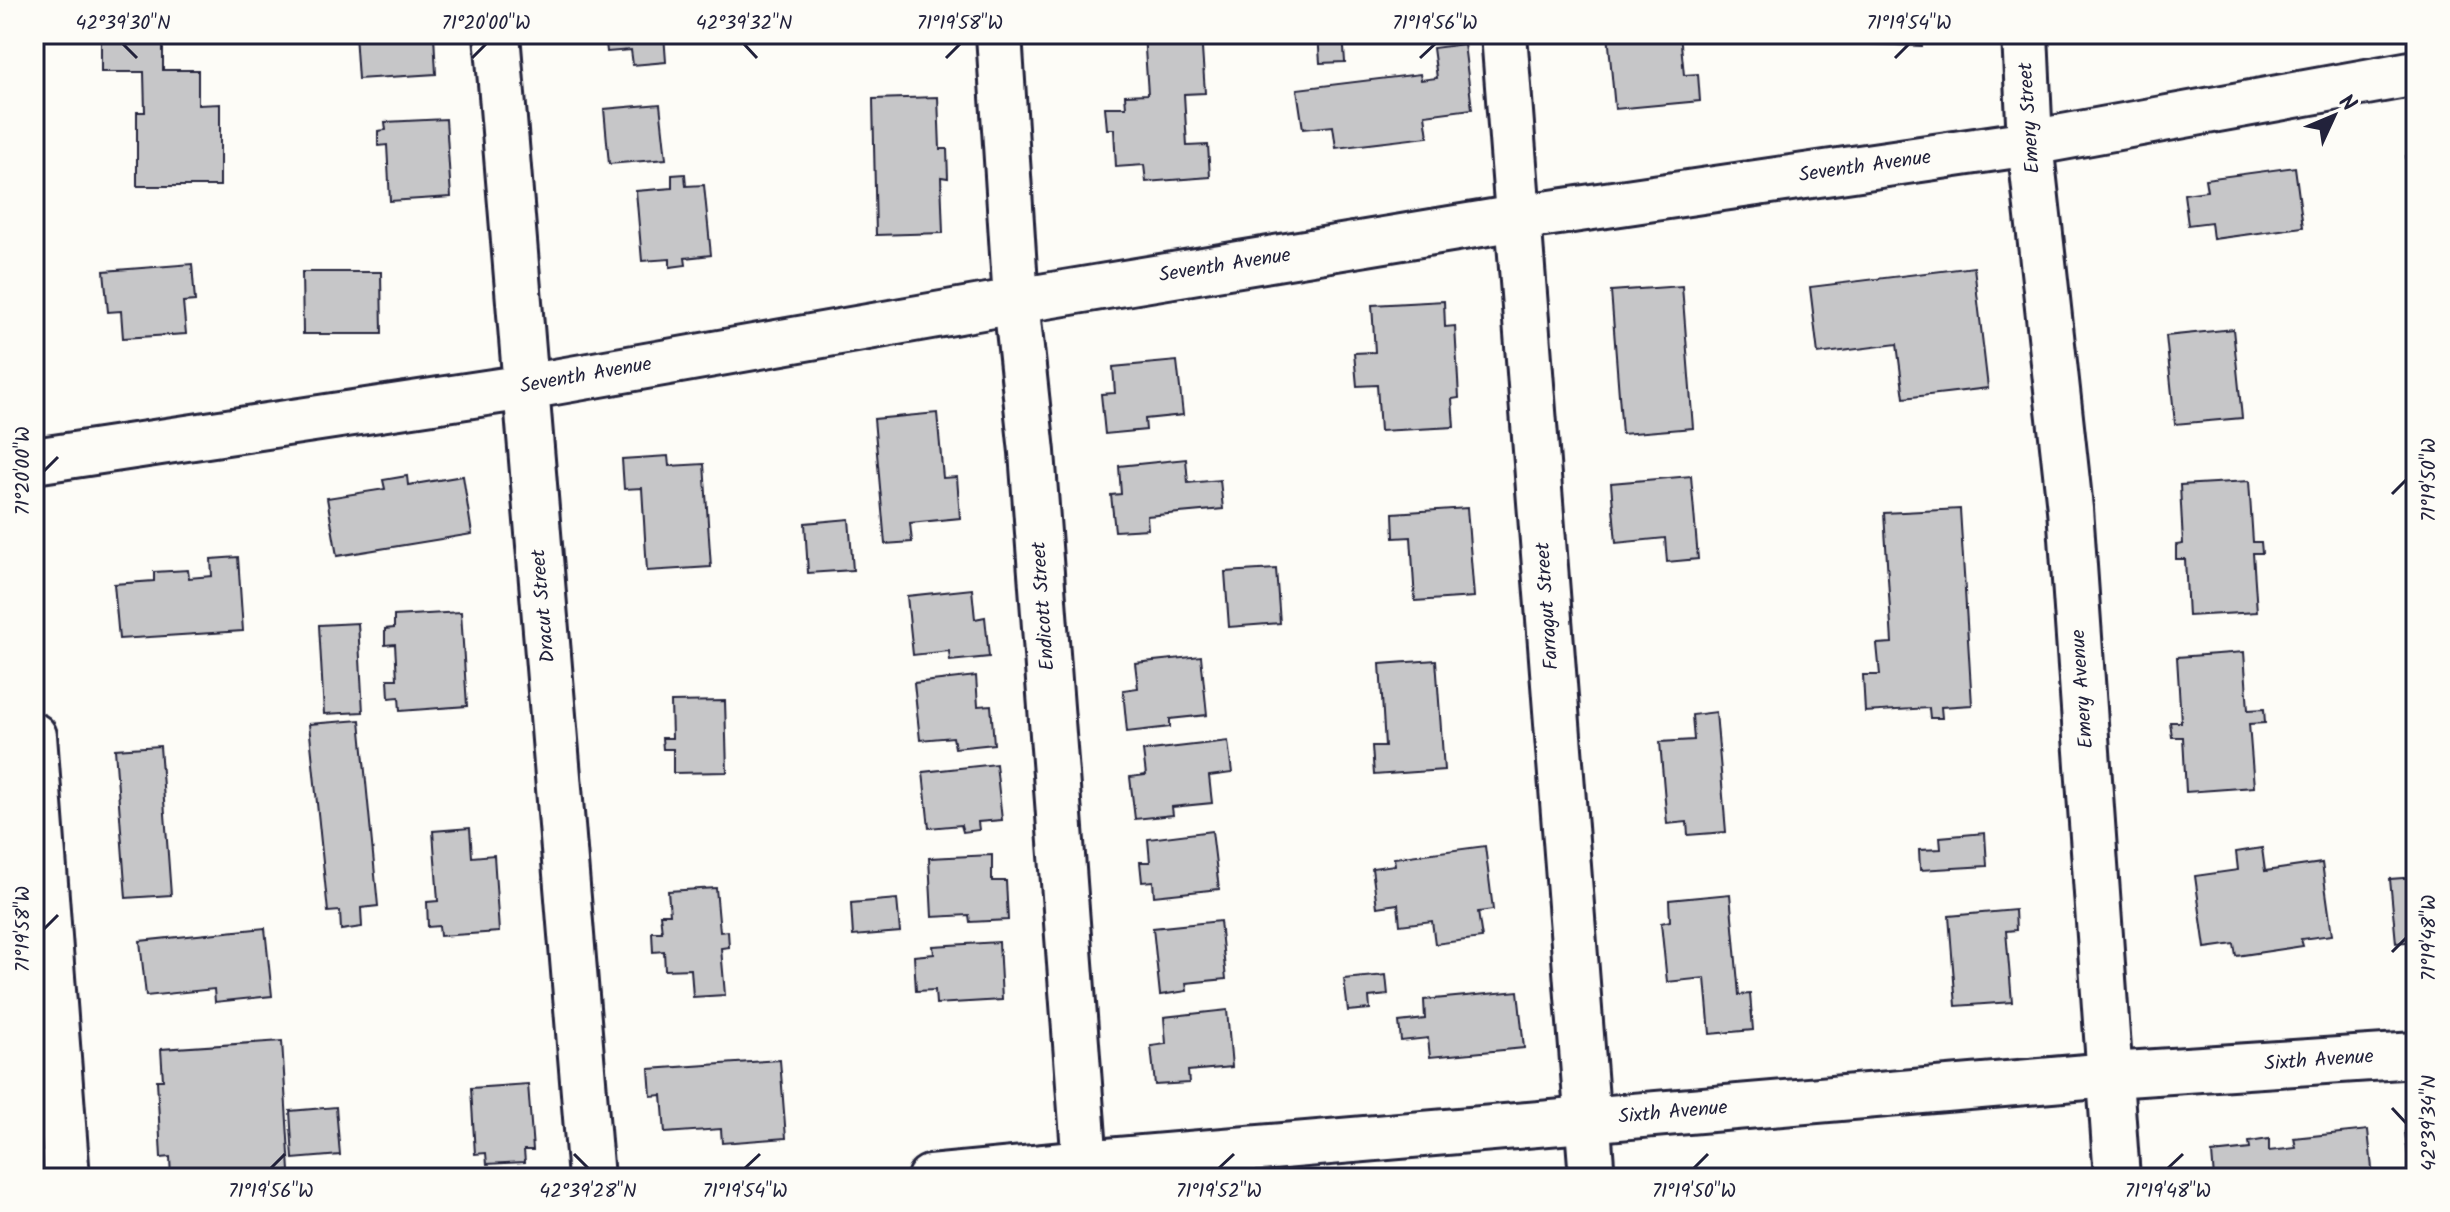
<svg xmlns="http://www.w3.org/2000/svg" width="2450" height="1212" viewBox="0 0 2450 1212" font-family="Kalam,sans-serif">
  <style>
    .building { fill: #c6c6c8; stroke: #22223b; stroke-width: 2 }
    .lines { fill: none; stroke-linecap: round; stroke-linejoin: round }
    .minor-casing { stroke: #22223b; stroke-width: 50 }
    .major-casing { stroke: #22223b; stroke-width: 50 }
    .minor { stroke: #fdfcf7; stroke-width: 44 }
    .major { stroke: #fdfcf7; stroke-width: 44 }
    .ticks { fill: none; stroke: #22223b; stroke-width: 3 }
    .labels { text-anchor: middle; dominant-baseline: central; stroke-width: 6; stroke-linejoin: round; paint-order: stroke }
    .street-label { font-size: 20px; fill: #22223b; stroke: #fdfcf7 }
    .neatline { fill: none; stroke: #22223b; stroke-width: 3 }
    .ticks-label { font-size: 20px; text-anchor: middle; fill: #22223b }
  </style>
  <rect width="100%" height="100%" fill="#fdfcf7"/>
  <filter id="ink" filterUnits="userSpaceOnUse"><feTurbulence type="fractalNoise" baseFrequency=".0125" numOctaves="2"/><feDisplacementMap in="SourceGraphic" scale="16" xChannelSelector="R" yChannelSelector="G"/><feConvolveMatrix kernelMatrix="1 2 1 2 8 2 1 2 1" color-interpolation-filters="sRGB"/></filter>
  <g filter="url(#ink)">
    <g class="building">
      <polygon points="101,34 163,34 163,70 198,70 198,105 220,104 220,186 137,186 137,112 145,112 144,72 101,72"/>
      <polygon points="355,34 444,34 434,35 436,74 358,79"/>
      <polygon points="605,34 664,34 666,62 633,65 631,50 607,52"/>
      <polygon points="1144,34 1201,34 1205,93 1184,94 1187,146 1208,145 1210,177 1146,182 1144,165 1116,167 1114,129 1107,129 1105,107 1126,107 1125,95 1148,94"/>
      <polygon points="1318,34 1343,34 1345,62 1320,63"/>
      <polygon points="1608,34 1680,34 1684,75 1698,74 1700,101 1615,109"/>
      <polygon points="1842,34 1922,34 1922,46 1842,43"/>
      <polygon points="1464,44 1472,109 1425,115 1428,137 1336,148 1333,126 1303,129 1297,89 1420,74 1421,80 1437,78 1433,48"/>
      <polygon points="938,97 940,149 947,149 948,178 941,177 943,233 876,235 873,99"/>
      <polygon points="660,104 666,159 609,164 604,109"/>
      <polygon points="446,119 451,197 390,201 387,145 378,146 378,131 386,130 385,122"/>
      <polygon points="2416,155 2416,245 2406,156"/>
      <polygon points="2295,167 2303,227 2213,239 2211,222 2188,225 2184,194 2207,191 2205,179"/>
      <polygon points="685,174 686,186 704,185 711,255 685,258 686,265 670,267 670,259 642,261 636,191 672,188 672,175"/>
      <polygon points="192,264 195,301 183,302 186,334 123,338 121,311 108,312 104,271"/>
      <polygon points="1974,267 1988,388 1904,398 1897,344 1818,354 1810,287"/>
      <polygon points="302,272 381,272 382,334 303,334"/>
      <polygon points="1682,286 1693,428 1622,434 1611,291"/>
      <polygon points="1444,301 1445,327 1455,326 1459,398 1452,399 1454,427 1380,431 1377,385 1357,386 1354,353 1375,352 1372,305"/>
      <polygon points="2233,329 2242,418 2175,424 2166,336"/>
      <polygon points="1177,361 1183,415 1145,419 1146,430 1105,434 1101,394 1115,393 1113,367"/>
      <polygon points="937,413 943,478 957,477 960,518 910,523 912,542 885,544 874,419"/>
      <polygon points="668,456 669,466 704,464 711,567 647,571 642,488 624,489 622,459"/>
      <polygon points="1186,459 1188,483 1220,480 1223,509 1147,516 1148,529 1115,531 1111,495 1121,494 1119,466"/>
      <polygon points="407,476 408,485 463,476 472,534 337,556 327,498 385,489 383,480"/>
      <polygon points="1691,476 1698,559 1667,562 1665,538 1616,543 1611,483"/>
      <polygon points="2249,481 2253,542 2261,542 2262,553 2253,553 2257,612 2188,616 2185,559 2176,559 2176,545 2183,544 2180,485"/>
      <polygon points="1467,508 1474,597 1415,601 1411,537 1394,538 1393,513"/>
      <polygon points="1960,509 1972,705 1941,707 1942,718 1930,718 1929,708 1865,712 1863,675 1880,675 1877,644 1892,643 1884,513"/>
      <polygon points="849,519 853,570 808,573 805,523"/>
      <polygon points="238,557 243,631 119,639 114,584 154,581 154,572 188,570 189,578 212,576 211,559"/>
      <polygon points="1276,569 1280,623 1229,627 1225,572"/>
      <polygon points="972,589 975,619 985,617 989,657 950,661 949,651 913,655 907,596"/>
      <polygon points="461,612 467,706 400,711 399,697 389,698 388,679 397,679 395,644 385,645 385,629 394,628 394,616"/>
      <polygon points="358,623 363,712 324,714 319,625"/>
      <polygon points="2244,652 2248,710 2264,709 2265,723 2249,724 2254,787 2186,792 2183,737 2172,737 2170,722 2181,722 2177,657"/>
      <polygon points="1201,656 1207,715 1170,719 1170,727 1127,732 1123,690 1138,688 1135,663"/>
      <polygon points="1436,660 1444,770 1374,775 1372,746 1385,746 1380,664"/>
      <polygon points="976,676 978,706 991,705 994,744 955,748 953,737 920,740 914,683"/>
      <polygon points="725,701 727,772 673,773 673,749 663,749 662,738 672,738 671,702"/>
      <polygon points="1716,712 1726,832 1688,835 1687,822 1667,824 1660,742 1694,740 1692,715"/>
      <polygon points="360,720 378,906 361,908 362,927 341,930 340,911 328,912 309,724"/>
      <polygon points="1228,741 1232,773 1209,776 1212,803 1172,807 1173,815 1135,819 1130,777 1146,775 1143,751"/>
      <polygon points="160,746 171,895 126,898 115,749"/>
      <polygon points="996,764 1002,820 978,822 979,830 963,832 961,825 929,828 923,772"/>
      <polygon points="470,828 472,857 494,855 499,932 440,936 439,926 428,927 427,902 438,901 433,831"/>
      <polygon points="1212,831 1219,889 1154,896 1153,881 1142,882 1140,862 1150,862 1148,839"/>
      <polygon points="1985,833 1987,866 1920,870 1919,850 1941,849 1940,837"/>
      <polygon points="1485,846 1493,910 1478,912 1482,938 1435,944 1432,921 1400,925 1398,904 1377,907 1372,868 1395,865 1394,858"/>
      <polygon points="2262,848 2265,871 2322,863 2332,935 2301,939 2303,946 2236,956 2234,944 2205,948 2195,876 2238,870 2236,852"/>
      <polygon points="992,855 992,881 1006,881 1008,920 970,922 969,915 932,917 929,858"/>
      <polygon points="2416,877 2416,941 2396,943 2390,879"/>
      <polygon points="716,888 720,932 728,931 729,947 721,948 725,995 693,997 691,969 665,970 664,951 653,952 652,932 662,932 660,914 670,914 668,891"/>
      <polygon points="1730,894 1739,995 1750,994 1753,1030 1710,1034 1705,978 1667,982 1661,923 1670,921 1669,900"/>
      <polygon points="897,899 900,932 853,936 851,903"/>
      <polygon points="2015,910 2016,930 2006,931 2012,1002 1956,1006 1949,916"/>
      <polygon points="1220,921 1226,979 1186,983 1187,991 1160,995 1153,928"/>
      <polygon points="265,928 272,996 215,1002 214,989 146,996 140,941"/>
      <polygon points="999,942 1002,1000 936,1004 935,990 916,991 914,956 934,954 933,946"/>
      <polygon points="1386,975 1388,995 1369,997 1370,1009 1348,1011 1344,979"/>
      <polygon points="1518,991 1524,1048 1430,1057 1428,1038 1401,1041 1399,1022 1425,1019 1424,1000"/>
      <polygon points="1227,1010 1232,1067 1188,1071 1189,1083 1155,1085 1151,1046 1166,1044 1164,1017"/>
      <polygon points="282,1041 290,1171 171,1178 170,1157 161,1158 157,1080 163,1080 161,1049"/>
      <polygon points="780,1060 786,1138 722,1143 721,1129 665,1133 662,1095 651,1096 649,1069"/>
      <polygon points="528,1084 533,1150 524,1150 525,1162 487,1164 486,1153 475,1154 471,1088"/>
      <polygon points="336,1107 340,1155 293,1159 290,1111"/>
      <polygon points="2368,1130 2373,1178 2214,1178 2212,1153 2250,1149 2249,1142 2269,1139 2269,1151 2296,1148 2294,1138"/>
      <polygon points="2416,1131 2416,1178 2411,1178 2405,1132"/>
      <polygon points="2012,1170 2013,1178 1943,1178 1942,1177"/>
      <polygon points="1741,1173 1741,1178 1700,1177"/>
    </g>
    <g class="lines">
      <defs>
        <g id="minor">
          <polyline points="497,34 591,1178"/>
          <polyline points="999,34 1016,301 1032,452 1086,1178"/>
          <polyline points="1504,34 1592,1178"/>
          <polyline points="2025,34 2030,143 2070,509 2117,1178"/>
          <polyline points="34,461 526,387 1016,301 1517,218 2030,143 2416,73"/>
          <polyline points="930,1178 1084,1163 2110,1075 2416,1055"/>
        </g>
        <polyline id="major" points="34,736 67,1178"/>
      </defs>
      <use href="#minor" class="minor-casing"/>
      <use href="#major" class="major-casing"/>
      <use href="#minor" class="minor"/>
      <use href="#major" class="major"/>
    </g>
  </g>
  <path class="ticks" d="M 123,44 L 137,58M 744,44 L 757,58M 472,58 L 486,44M 946,58 L 960,44M 1420,58 L 1435,44M 1895,58 L 1909,44M 44,471 L 58,457M 2392,494 L 2406,480M 44,929 L 58,915M 2392,952 L 2406,938M 2392,1108 L 2406,1123M 574,1154 L 588,1168M 271,1168 L 285,1154M 745,1168 L 760,1154M 1219,1168 L 1234,1154M 1694,1168 L 1708,1154M 2168,1168 L 2183,1154"/>
  <g class="labels">
    <g class="street-label">
      <text transform="translate(2030 118) rotate(-94)">Emery Street</text>
      <text transform="translate(1865 167) rotate(-8)">Seventh Avenue</text>
      <text transform="translate(1225 266) rotate(-9)">Seventh Avenue</text>
      <text transform="translate(586 376) rotate(-10)">Seventh Avenue</text>
      <text transform="translate(544 606) rotate(-95)">Dracut Street</text>
      <text transform="translate(1044 606) rotate(-94)">Endicott Street</text>
      <text transform="translate(1548 606) rotate(-94)">Farragut Street</text>
      <text transform="translate(2083 689) rotate(-94)">Emery Avenue</text>
      <text transform="translate(2319 1061) rotate(-4)">Sixth Avenue</text>
      <text transform="translate(1673 1113) rotate(-5)">Sixth Avenue</text>
    </g>
  </g>
  <rect width="2450" height="1212" fill="none" stroke="#fdfcf7" stroke-width="88"/>
  <g transform="translate(2334 116) rotate(46)" stroke="#fdfcf7" stroke-width="6" paint-order="stroke">
  <path d="M0-6L14 30L0 20L-14 30Z" fill="#22223b"/>
  <text y="-12" font-size="22" font-weight="bold" text-anchor="middle" fill="#22223b">N</text>
  </g>
  <rect x="44" y="44" width="2362" height="1124" class="neatline"/>
  <g class="ticks-label">
    <text x="123" y="29">42°39'30"N</text>
    <text x="486" y="29">71°20'00"W</text>
    <text x="744" y="29">42°39'32"N</text>
    <text x="960" y="29">71°19'58"W</text>
    <text x="1435" y="29">71°19'56"W</text>
    <text x="1909" y="29">71°19'54"W</text>
    <text transform="translate(22 471) rotate(-90)" y="7">71°20'00"W</text>
    <text transform="translate(2428 480) rotate(-90)" y="7">71°19'50"W</text>
    <text transform="translate(22 929) rotate(-90)" y="7">71°19'58"W</text>
    <text transform="translate(2428 938) rotate(-90)" y="7">71°19'48"W</text>
    <text transform="translate(2428 1123) rotate(-90)" y="7">42°39'34"N</text>
    <text x="271" y="1197">71°19'56"W</text>
    <text x="588" y="1197">42°39'28"N</text>
    <text x="745" y="1197">71°19'54"W</text>
    <text x="1219" y="1197">71°19'52"W</text>
    <text x="1694" y="1197">71°19'50"W</text>
    <text x="2168" y="1197">71°19'48"W</text>
  </g>
</svg>
